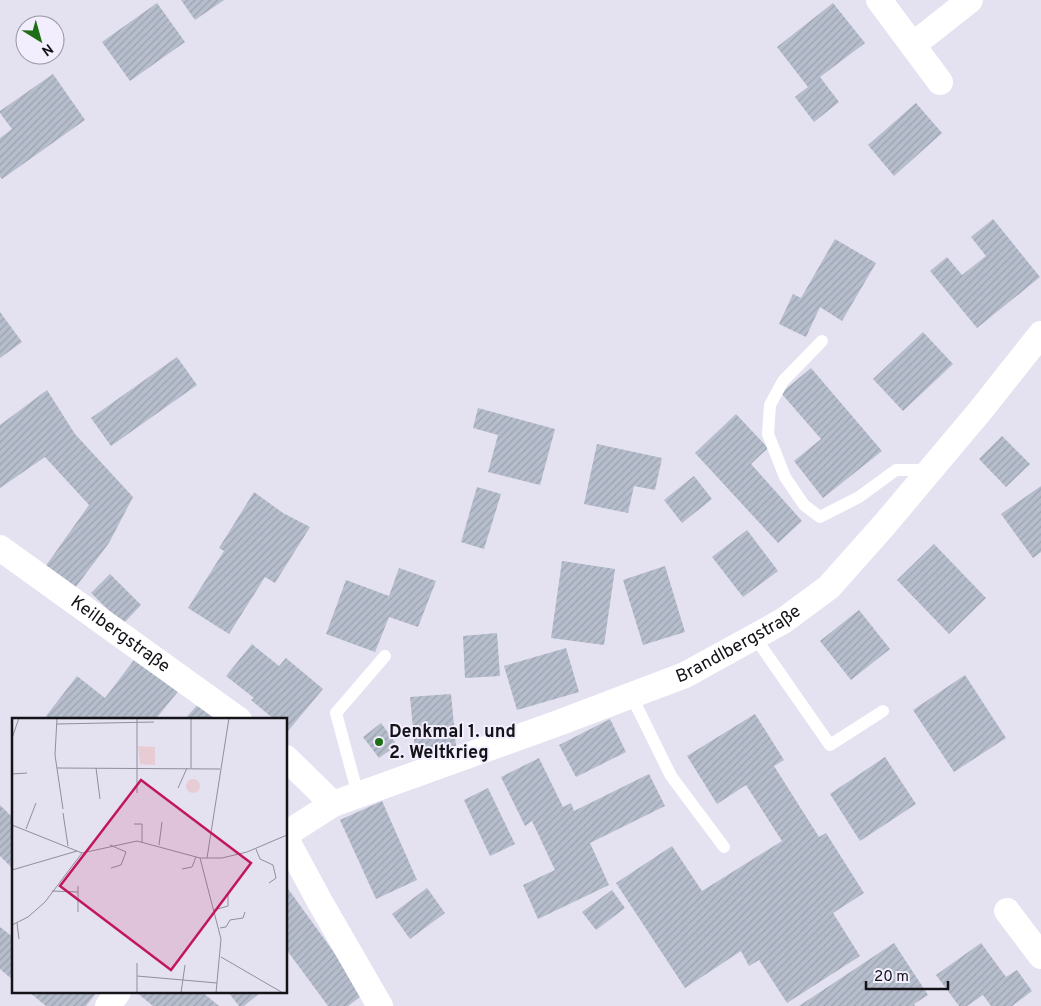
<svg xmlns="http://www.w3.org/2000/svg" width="1041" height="1006" viewBox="0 0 1041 1006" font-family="Overpass,sans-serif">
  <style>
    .building { fill: url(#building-hatch) }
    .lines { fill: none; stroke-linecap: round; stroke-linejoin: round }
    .lane { stroke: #fff; stroke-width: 12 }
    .street { stroke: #fff; stroke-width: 26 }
    .poi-dot { fill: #1e6e15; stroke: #f2eefe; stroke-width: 2 }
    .labels { text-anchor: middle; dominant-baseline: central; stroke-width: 4; stroke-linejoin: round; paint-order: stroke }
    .street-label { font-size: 18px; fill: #141318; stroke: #f2eefe }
    .poi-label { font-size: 18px; font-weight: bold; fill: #141318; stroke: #f2eefe; text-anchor: start }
    .inset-road { fill: none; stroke: #918f9a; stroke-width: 1 }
    .view { fill: #c2185b; fill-opacity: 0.15; stroke: #c2185b; stroke-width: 2.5 }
    .inset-edge { fill: none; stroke: #141318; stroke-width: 2.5 }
  </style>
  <defs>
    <pattern id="building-hatch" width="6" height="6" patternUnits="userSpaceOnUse" patternTransform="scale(1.25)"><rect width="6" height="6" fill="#b6bdcc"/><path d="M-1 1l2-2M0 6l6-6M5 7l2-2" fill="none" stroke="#9ca2ae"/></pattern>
  </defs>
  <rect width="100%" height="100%" fill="#e4e1f1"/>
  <g class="building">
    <polygon points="181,0 224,0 195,20"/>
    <polygon points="157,3 185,42 130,81 102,42"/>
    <polygon points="833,3 865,43 820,77 839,102 814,122 795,97 808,87 777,47"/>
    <polygon points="53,74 85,120 2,179 0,177 0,138 12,129 0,113 0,111"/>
    <polygon points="916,103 942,133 894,176 868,145"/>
    <polygon points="993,219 1040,277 977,328 930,271 947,257 962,275 986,256 971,237"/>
    <polygon points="835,239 876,263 842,321 820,307 806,337 779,324 793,294 801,298"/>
    <polygon points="0,312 22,342 0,358"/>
    <polygon points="923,332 953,364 903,411 873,379"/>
    <polygon points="177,357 197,385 111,446 91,418"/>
    <polygon points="811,368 882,451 823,498 794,461 821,439 781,393"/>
    <polygon points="47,390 75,434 133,497 109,543 75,588 45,567 89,505 45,457 0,488 0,425"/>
    <polygon points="478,408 555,429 540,485 488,472 498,435 473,428"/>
    <polygon points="736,414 768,448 751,464 802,521 778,543 695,453"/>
    <polygon points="1002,436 1030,464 1006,487 979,459"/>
    <polygon points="597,444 662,458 655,490 634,486 628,513 584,504"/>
    <polygon points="694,476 712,499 682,523 664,500"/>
    <polygon points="1041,486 1041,552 1033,558 1001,514"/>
    <polygon points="477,487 501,494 484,549 461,542"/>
    <polygon points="254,492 283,513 310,527 275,583 265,577 229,634 188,608 224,551 219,548"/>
    <polygon points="747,530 778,571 743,597 712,557"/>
    <polygon points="934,544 986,598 949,634 897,580"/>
    <polygon points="562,561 615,569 604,645 551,638"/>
    <polygon points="665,566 685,632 643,645 623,580"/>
    <polygon points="399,568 436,581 418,627 389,617 375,652 326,634 346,580 389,596"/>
    <polygon points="110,574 141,605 123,624 91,593"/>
    <polygon points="859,610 890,649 851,680 820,641"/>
    <polygon points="497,633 500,676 465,678 463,636"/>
    <polygon points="252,644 279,666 286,658 323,689 288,731 286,729 286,720 275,720 251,700 254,698 226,676"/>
    <polygon points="566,648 579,692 517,710 504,666"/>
    <polygon points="137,656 180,689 155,720 43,720 77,676 105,698"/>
    <polygon points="965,675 1006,738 954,772 913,710"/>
    <polygon points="451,694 456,746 415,750 410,697"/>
    <polygon points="199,703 218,720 184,720"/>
    <polygon points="755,714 784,760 774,766 819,837 826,833 864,893 833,913 860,956 787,1003 759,960 749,966 741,951 685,988 616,883 672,846 702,891 782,841 746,785 717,804 687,756"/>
    <polygon points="610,719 626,752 576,777 559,745"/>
    <polygon points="381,723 397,745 379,758 363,737"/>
    <polygon points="885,757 916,804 860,841 830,794"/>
    <polygon points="539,758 563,807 571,803 574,811 649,774 665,806 590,843 609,885 538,919 523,885 555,870 532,821 525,826 501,777"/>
    <polygon points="488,788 515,844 490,856 464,800"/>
    <polygon points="382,801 417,880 376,899 340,820"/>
    <polygon points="0,805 14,819 14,870 0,856"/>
    <polygon points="286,886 364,994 348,1006 328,1006 286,949"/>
    <polygon points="427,888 445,913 410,939 392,914"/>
    <polygon points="612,890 625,908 596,930 582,912"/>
    <polygon points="0,927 14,938 14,981 0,969"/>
    <polygon points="894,943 928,995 914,1004 915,1006 799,1006"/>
    <polygon points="981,943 1006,977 1017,970 1032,991 1012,1006 991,1006 983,995 967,1006 959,1006 936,975"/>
    <polygon points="29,992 97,992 86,1006 46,1006"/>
    <polygon points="136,992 202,992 219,1006 153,1006"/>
    <polygon points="228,992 261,992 244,1006 239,1006"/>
  </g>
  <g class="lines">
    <g class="lane">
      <polyline points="822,341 783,381 770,405 768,434 785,477 804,505 820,517 859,497 896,470 930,470"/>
      <polyline points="754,636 830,745 883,711"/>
      <polyline points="631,695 671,776 724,847"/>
      <polyline points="358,795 336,713 385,656"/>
    </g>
    <g class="street">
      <polyline points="879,0 940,82"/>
      <polyline points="913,45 970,0"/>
      <path id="s1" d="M 0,548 L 239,720"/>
      <polyline points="286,758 333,804"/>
      <path id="s2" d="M 286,834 L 333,804 L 561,722 L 685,675 L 783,621 L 829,587 L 885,524 L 980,411 L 1041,334"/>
      <polyline points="286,839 320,902 380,1006"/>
      <polyline points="1007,911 1041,956"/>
      <polyline points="108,1006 118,992"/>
    </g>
  </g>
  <circle class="poi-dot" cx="379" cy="742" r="5"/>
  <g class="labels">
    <g class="street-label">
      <text stroke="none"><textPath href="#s1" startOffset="148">Keilbergstraße</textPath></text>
      <text stroke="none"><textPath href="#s2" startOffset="492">Brandlbergstraße</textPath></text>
    </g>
    <g class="poi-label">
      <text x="389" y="732">Denkmal 1. und<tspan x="389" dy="21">2. Weltkrieg</tspan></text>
    </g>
  </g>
  <g transform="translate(12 718)">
    <rect width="275" height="275" fill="#e4e1f1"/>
    <path d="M 126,28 L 143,29 L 143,47 L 128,46 Z" fill="#e8ccd4"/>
    <path d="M174 68a7 7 0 1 1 14 0a7 7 0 1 1-14 0Z" fill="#e8ccd4"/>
    <path class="inset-road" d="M 45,0 L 43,37 L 51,91M 125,0 L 125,75M 45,6 L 142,4M 0,20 L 7,0M 45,50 L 208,51M 84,50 L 88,81M 179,50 L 179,0M 0,56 L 15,55M 166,70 L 175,50M 51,95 L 56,128M 122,106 L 130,106 L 130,124M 0,107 L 70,135M 14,111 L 24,85M 98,127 L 114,134 L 109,147 L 99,150M 147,127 L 150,104M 244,131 L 248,141 L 261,147 L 264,160 L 257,165M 188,140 L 209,221 L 204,275M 195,140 L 217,0M 170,151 L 180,149 L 184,139M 0,152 L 65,133M 66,168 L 66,194M 40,173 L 66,174M 202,192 L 216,188 L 216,176M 5,205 L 7,221M 0,207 L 16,199 L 33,184 L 70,135 L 125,123 L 188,140 L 210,140 L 235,134 L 275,117M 208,210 L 214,209 L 218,202 L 231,200 L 233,194M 209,239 L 271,275M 125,245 L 125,275M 125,258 L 205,265M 169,275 L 173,247"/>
    <path class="view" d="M 129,62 L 239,145 L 159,252 L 48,168 Z"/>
    <rect width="275" height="275" class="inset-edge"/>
  </g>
  <g transform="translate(40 40) rotate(143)"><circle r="24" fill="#f2eefe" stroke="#9996a2"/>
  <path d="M0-4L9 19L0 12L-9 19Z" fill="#1e6e15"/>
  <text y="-8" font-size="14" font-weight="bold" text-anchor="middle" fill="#141318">N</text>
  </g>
  <path d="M866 981v8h82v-8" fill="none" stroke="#141318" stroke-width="2.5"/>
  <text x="874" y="981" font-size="15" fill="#141318" stroke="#f2eefe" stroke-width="4" paint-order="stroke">20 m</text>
</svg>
